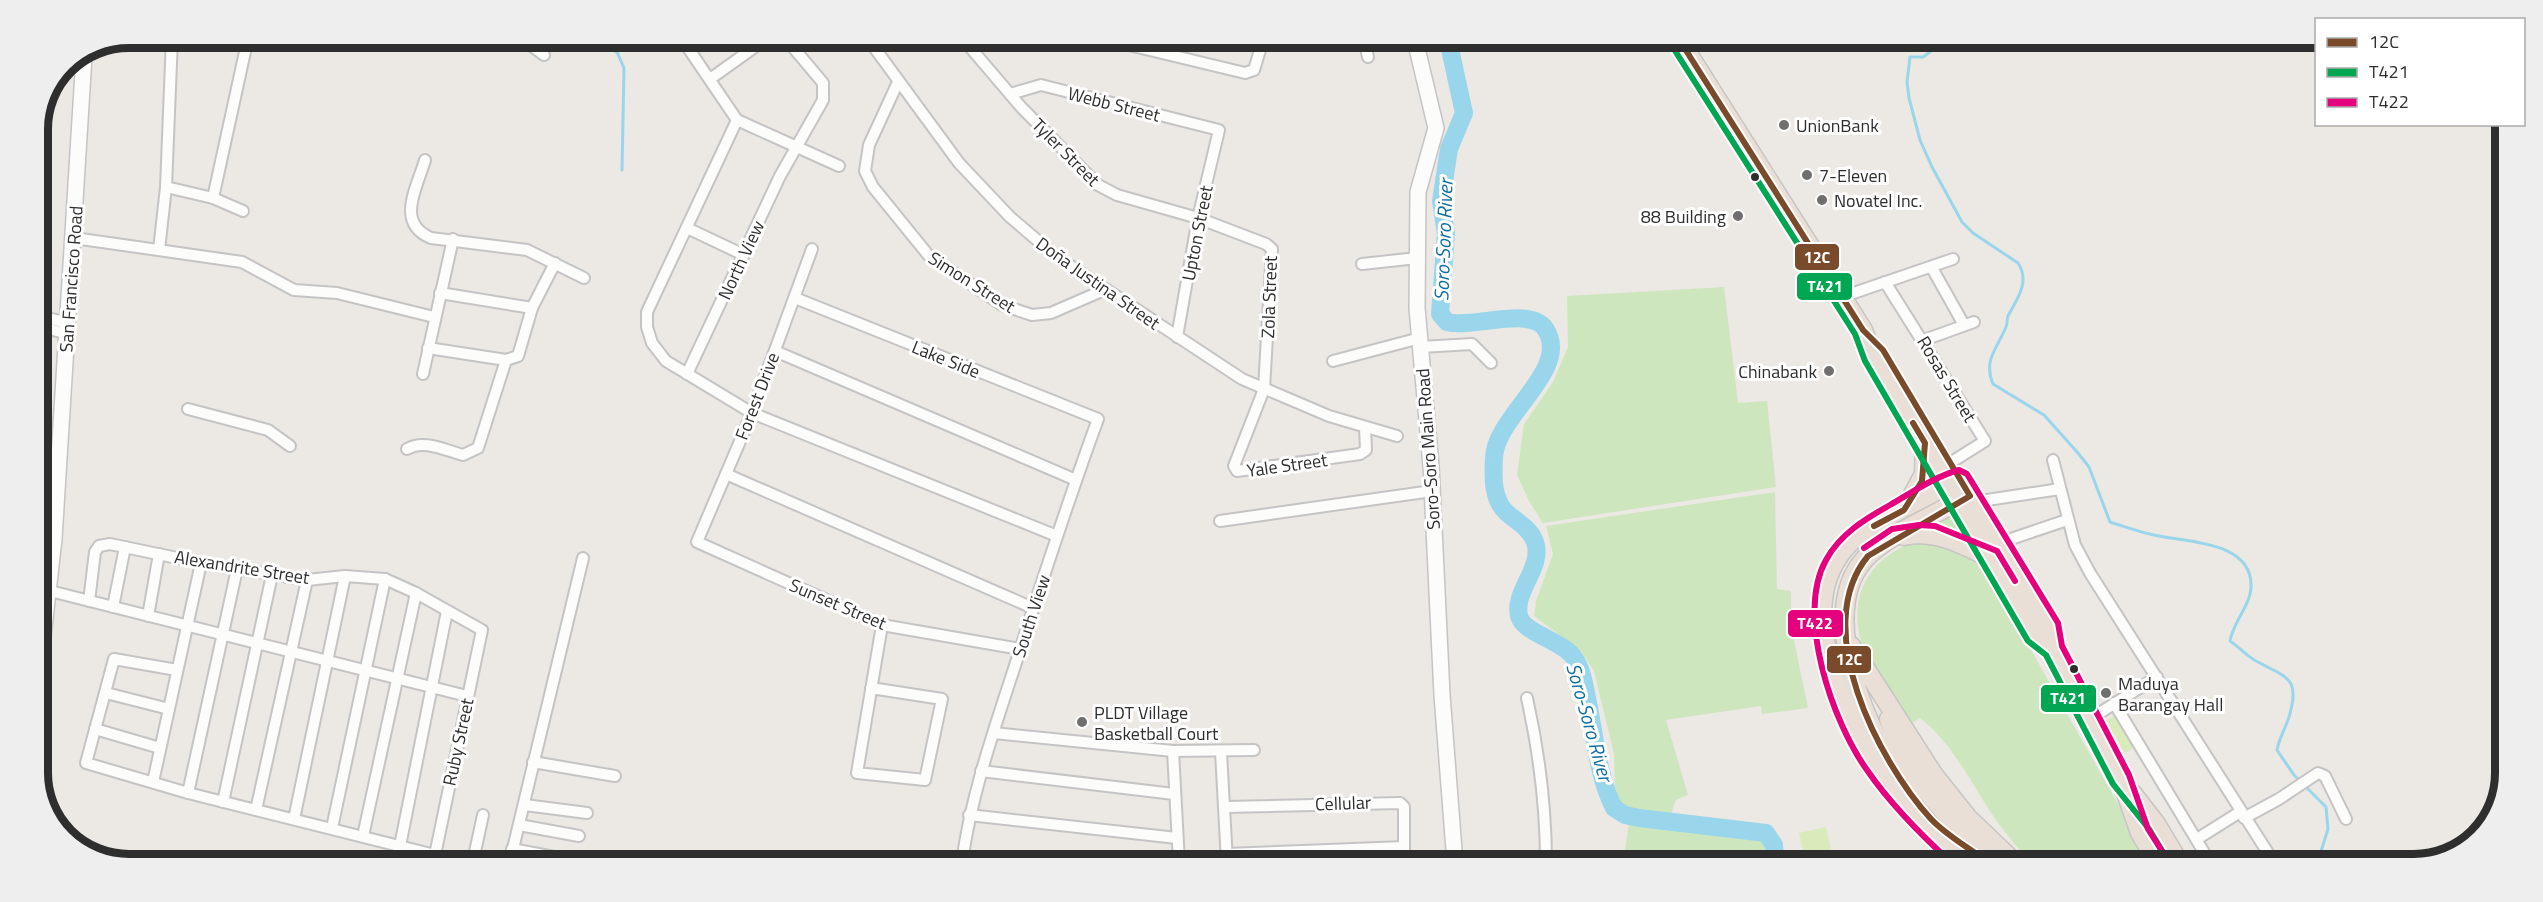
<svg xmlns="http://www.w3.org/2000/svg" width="2543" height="902" viewBox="0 0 2543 902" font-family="'Titillium Web',sans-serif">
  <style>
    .green { fill: #cee6be }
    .pitch { fill: #d9eabb }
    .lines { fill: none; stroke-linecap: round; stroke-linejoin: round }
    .stream { stroke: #99d6ec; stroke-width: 3 }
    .river { stroke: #99d6ec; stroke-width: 18 }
    .street-casing { stroke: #c5c4c5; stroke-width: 14 }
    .secondary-casing { stroke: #c5c4c5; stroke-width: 18 }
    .highway-casing { stroke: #c6c5c4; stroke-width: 21 }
    .street { stroke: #fcfcfb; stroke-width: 10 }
    .secondary { stroke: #fcfcfb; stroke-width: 15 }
    .highway { stroke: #eadfd6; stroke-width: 18 }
    .bus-1-casing { stroke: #fff; stroke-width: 10 }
    .bus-2-casing { stroke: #fff; stroke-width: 10 }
    .bus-3-casing { stroke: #fff; stroke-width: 10 }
    .bus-1 { stroke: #7a4b2a; stroke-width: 6 }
    .bus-2 { stroke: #00a651; stroke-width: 6 }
    .bus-3 { stroke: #e5007d; stroke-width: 6 }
    .poi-dot { fill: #706f6e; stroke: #fff; stroke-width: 2 }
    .bus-dot { fill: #2e2e2e; stroke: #fff; stroke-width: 2 }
    .labels { text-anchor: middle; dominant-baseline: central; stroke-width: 6; stroke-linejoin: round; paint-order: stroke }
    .street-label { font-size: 18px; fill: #2e2e2e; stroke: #fff }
    .poi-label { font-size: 18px; fill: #2e2e2e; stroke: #fff; text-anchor: start }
    .water-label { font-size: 20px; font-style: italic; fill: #0d6fa3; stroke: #fff }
    .rim { fill: none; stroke: #2e2e2e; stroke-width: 8 }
    .line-badge { stroke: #fff; stroke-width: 2 }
    .badge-label { font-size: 16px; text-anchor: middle; font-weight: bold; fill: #fff }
  </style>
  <rect width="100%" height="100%" fill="#ece8e4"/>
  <g class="green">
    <polygon points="1724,287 1738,403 1767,401 1776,487 1543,523 1530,503 1517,475 1524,424 1553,382 1568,347 1567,296"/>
    <polygon points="38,414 56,418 45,597 38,595"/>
    <polygon points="1775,492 1777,589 1791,591 1791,626 1808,708 1762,714 1761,706 1666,720 1688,795 1676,800 1671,814 1634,810 1620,804 1615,786 1614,754 1594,671 1581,651 1534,616 1536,601 1553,554 1546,526"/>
    <polygon points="1958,508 1977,541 1948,528 1927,524"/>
    <path d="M 1919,540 L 1959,551 L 1983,565 L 2152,864 L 2031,864 C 2016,845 1999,826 1986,805 C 1966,773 1950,742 1920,718 L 1912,723 C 1899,705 1881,687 1871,668 C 1843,610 1858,561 1919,540 Z"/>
    <polygon points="1629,823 1765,841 1768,863 1623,863"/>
  </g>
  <g class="pitch">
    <polygon points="2118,713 2138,745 2125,753 2105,721"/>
    <polygon points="1826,827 1834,863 1806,863 1799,833"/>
  </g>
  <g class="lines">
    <g class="stream">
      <polyline points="597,38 600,45 617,52 624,68 622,170"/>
      <path d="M 1932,41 L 1930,52 L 1923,57 L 1910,57 L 1907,82 L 1909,98 L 1920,140 L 1932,167 L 1962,222 L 1973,233 L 2018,263 C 2030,281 2018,298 2009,314 C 2006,318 2008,323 2006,327 C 1997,349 1983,360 1993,384 L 2044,415 L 2078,453 L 2089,467 L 2110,522 C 2126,527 2142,533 2159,536 C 2189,542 2252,542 2251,586 C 2251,605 2233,622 2230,641 C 2239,647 2247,656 2256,661 C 2287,678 2302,677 2288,720 C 2284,731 2279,739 2277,750 L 2294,775 L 2326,807 L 2328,829 L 2317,864"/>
      <polyline points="2383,864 2387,858 2404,864"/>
    </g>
    <path class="river" d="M 1448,40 L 1464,113 L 1449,149 L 1441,201 L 1446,234 L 1440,314 L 1447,322 C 1473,329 1532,305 1546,330 C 1571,370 1495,416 1494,458 C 1493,476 1492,500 1507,513 C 1517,522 1530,528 1535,542 C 1544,567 1513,591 1519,616 C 1524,634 1563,640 1575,659 C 1583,671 1585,689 1588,703 C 1595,737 1598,777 1614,808 L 1625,815 L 1639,818 L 1766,833 L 1774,845 L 1776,863"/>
    <defs>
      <g id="street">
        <polyline points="521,38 544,55"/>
        <polyline points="682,39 737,120 839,166"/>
        <polyline points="868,39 959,163 1010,217 1057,257 1242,379 1329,416 1397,436"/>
        <polyline points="963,39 1021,107 1098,185 1117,195 1198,218 1266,244 1272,249 1264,389 1234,466 1237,471 1360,454 1366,450 1365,427"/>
        <polyline points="1108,40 1245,73 1254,70 1263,40"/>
        <polyline points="1364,40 1368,57"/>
        <polyline points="710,79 766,39"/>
        <polyline points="898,82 869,145 865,171 873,187 929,256 1002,305 1032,315 1051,313 1104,290"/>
        <polyline points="1010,94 1041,85 1219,130 1198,218 1177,337"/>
        <polyline points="737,120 647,312 647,327 652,343 666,361 752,413 1057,536"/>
        <path d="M 425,160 C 417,188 395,223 431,238 L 527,250 L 584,278"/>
        <polyline points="166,187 213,198 243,211"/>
        <polyline points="213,198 248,38"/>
        <polyline points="687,228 744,255"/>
        <polyline points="74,238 242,262 294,290 337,293 434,317"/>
        <polyline points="812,249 752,413 697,542 882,625 1020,649"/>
        <polyline points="159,250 166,187 172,38"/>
        <polyline points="1362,264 1417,258"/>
        <polyline points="1932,268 1964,325"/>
        <polyline points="1885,282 1985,441 1950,463"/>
        <polyline points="440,293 532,308"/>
        <polyline points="1842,297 1953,259"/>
        <path d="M 795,298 L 1098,419 C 1070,495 1045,572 1020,650 C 998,719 972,789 962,862"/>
        <polyline points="38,316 69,323"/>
        <polyline points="38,326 68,334"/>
        <polyline points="1924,340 1974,322"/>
        <polyline points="1421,347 1472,344 1491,363"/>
        <polyline points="428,348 506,360 518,356 532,308 555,263"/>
        <polyline points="775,351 1076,480"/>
        <polyline points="1333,361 1420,338"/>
        <polyline points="423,374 453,239"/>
        <polyline points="687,374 780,176 823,100 823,83 786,39"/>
        <polyline points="188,409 268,430 290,446"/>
        <path d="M 407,449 C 424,439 444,450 463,455 L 478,448 L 506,360"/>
        <polyline points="2053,460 2075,545 2090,573 2275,864"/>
        <polyline points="726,474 1033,608"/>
        <polyline points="1976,506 1987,500 2060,489"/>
        <polyline points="1220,521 1432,491"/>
        <polyline points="1999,543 2067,520"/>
        <polyline points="50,591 467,696"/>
        <polyline points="89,601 95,552 99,546 110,544 201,563 307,580 345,576 385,579 416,593 482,630 435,855 188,793 86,763 114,659 177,670"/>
        <polyline points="113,607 125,547"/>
        <polyline points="148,616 159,554"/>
        <polyline points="871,688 942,699 925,780 857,773 882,625"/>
        <polyline points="106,693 169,709"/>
        <path d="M 1527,698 C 1539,752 1546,808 1546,863"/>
        <polyline points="2114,703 2211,864"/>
        <polyline points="2090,719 2157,677"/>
        <polyline points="95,729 160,748"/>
        <polyline points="994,733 1173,751 1254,750"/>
        <polyline points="1173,751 1179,862"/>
        <polyline points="1221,752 1227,862"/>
        <polyline points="533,762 615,776"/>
        <polyline points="981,771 1174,794"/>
        <polyline points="153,782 201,563"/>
        <polyline points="188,793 237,569"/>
        <polyline points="223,802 272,575"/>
        <polyline points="525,805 587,813"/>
        <polyline points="1225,807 1400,803 1404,807 1404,862"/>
        <polyline points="256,810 307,580"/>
        <polyline points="969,815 1177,838"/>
        <polyline points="2244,818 2279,799 2318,773 2325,776 2346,819"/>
        <polyline points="294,819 345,576"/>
        <polyline points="519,825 579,836"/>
        <polyline points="332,828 385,579"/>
        <polyline points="363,836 416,593"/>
        <polyline points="2197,839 2240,812"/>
        <polyline points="400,846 447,611"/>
        <polyline points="512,849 575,861"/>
        <polyline points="1227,854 1404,847"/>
        <polyline points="473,861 483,815"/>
        <polyline points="510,861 583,558"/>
      </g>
      <g id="secondary">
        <polyline points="1415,40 1436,128 1418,192 1417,308 1431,466 1442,695 1455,863"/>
        <polyline points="38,681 54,539 84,56"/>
      </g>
      <g id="highway">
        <polyline points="1680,41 1863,330 1873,356 2036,636 2053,649"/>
        <path d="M 1958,480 C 1930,495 1864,525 1845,548 C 1807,592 1824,651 1842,699 C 1851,721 1859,744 1873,764 C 1900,802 1932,834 1967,864"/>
        <polyline points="1964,486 2050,627 2053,649 2121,779 2140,833 2159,864"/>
        <polyline points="1907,506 1924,474 1925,446"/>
        <path d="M 1904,536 C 1936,529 1964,545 1992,559"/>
        <polyline points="1851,646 1933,774 1968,818 2016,864"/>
        <polyline points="1889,719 1899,750 1920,784 1990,864"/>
        <path d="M 1906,787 C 1869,737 1816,617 1863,561 C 1883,537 1940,512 1969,496"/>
        <polyline points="2132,793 2156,824 2180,864"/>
        <polyline points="1946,832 1979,855"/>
      </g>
    </defs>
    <use href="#street" class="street-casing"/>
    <use href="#secondary" class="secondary-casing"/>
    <use href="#highway" class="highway-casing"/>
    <use href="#street" class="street"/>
    <use href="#secondary" class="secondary"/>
    <use href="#highway" class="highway"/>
    <defs>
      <g id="bus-1">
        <path d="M 1680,41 L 1863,330 L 1883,350 L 1970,496 L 1868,556 C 1809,627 1878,761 1931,819 C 1948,837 1970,848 1990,864"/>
        <polyline points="1874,526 1904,510 1922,481 1925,443 1913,423"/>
      </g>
      <polyline id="bus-2" points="1672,46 1855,334 1865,361 2028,641 2046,655 2113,784 2149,829 2170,864"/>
      <g id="bus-3">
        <polyline points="1864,548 1892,529 1919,525 1935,526 1997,551 2015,581"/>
        <path d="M 1953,864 C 1921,835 1891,805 1867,770 C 1833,723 1795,615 1826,560 C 1840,534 1865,519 1890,505 C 1911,493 1936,476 1959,470 L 1967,474 L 2058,623 L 2062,646 L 2129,775 L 2148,829 L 2167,859"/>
      </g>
    </defs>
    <use href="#bus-1" class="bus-1-casing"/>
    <use href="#bus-2" class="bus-2-casing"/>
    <use href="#bus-3" class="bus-3-casing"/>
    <use href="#bus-1" class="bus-1"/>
    <use href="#bus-2" class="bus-2"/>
    <use href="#bus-3" class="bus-3"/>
  </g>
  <g class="poi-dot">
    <circle cx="1784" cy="125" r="6"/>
    <circle cx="1807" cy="175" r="6"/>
    <circle cx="1822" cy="200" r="6"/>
    <circle cx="1738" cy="216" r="6"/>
    <circle cx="1829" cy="371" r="6"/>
    <circle cx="2106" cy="693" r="6"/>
    <circle cx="1082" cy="722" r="6"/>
  </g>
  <g class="bus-dot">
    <circle cx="1755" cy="177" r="5"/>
    <circle cx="2074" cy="669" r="5"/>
  </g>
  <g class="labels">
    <g class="street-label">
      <text transform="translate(1114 104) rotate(14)">Webb Street</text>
      <text transform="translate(1066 152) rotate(45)">Tyler Street</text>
      <text transform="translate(1197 233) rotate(-79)">Upton Street</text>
      <text transform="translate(741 260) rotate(-65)">North View</text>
      <text transform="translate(71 279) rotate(-86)">San Francisco Road</text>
      <text transform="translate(972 282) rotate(32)">Simon Street</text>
      <text transform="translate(1098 283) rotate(35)">Doña Justina Street</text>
      <text transform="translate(1269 297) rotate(-88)">Zola Street</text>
      <text transform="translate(946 359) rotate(22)">Lake Side</text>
      <text transform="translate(1947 379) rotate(59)">Rosas Street</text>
      <text transform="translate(757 396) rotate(-69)">Forest Drive</text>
      <text transform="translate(1428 449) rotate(-94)">Soro-Soro Main Road</text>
      <text transform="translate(1287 465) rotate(-8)">Yale Street</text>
      <text transform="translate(242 567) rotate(9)">Alexandrite Street</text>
      <text transform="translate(838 604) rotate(23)">Sunset Street</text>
      <text transform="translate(1031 616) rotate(-72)">South View</text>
      <text transform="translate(458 742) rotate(-78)">Ruby Street</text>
      <text transform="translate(1343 803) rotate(-2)">Cellular</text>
    </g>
    <g class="poi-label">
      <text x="1796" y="125">UnionBank</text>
      <text x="1819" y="175">7-Eleven</text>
      <text x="1834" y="200">Novatel Inc.</text>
      <text x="1726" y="216" text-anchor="end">88 Building</text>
      <text x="1817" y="371" text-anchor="end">Chinabank</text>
      <text x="2118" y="683">Maduya<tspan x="2118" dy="21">Barangay Hall</tspan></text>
      <text x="1094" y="712">PLDT Village<tspan x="1094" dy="21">Basketball Court</tspan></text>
    </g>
    <g class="water-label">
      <text transform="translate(1443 240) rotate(-88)">Soro-Soro River</text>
      <text transform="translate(1590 722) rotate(74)">Soro-Soro River</text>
    </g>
  </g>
  <path d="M0 0H2543V902H0ZM129 48H2414A81 81 0 0 1 2495 129V773A81 81 0 0 1 2414 854H129A81 81 0 0 1 48 773V129A81 81 0 0 1 129 48Z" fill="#eee" fill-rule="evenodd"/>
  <path class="rim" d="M129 48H2414A81 81 0 0 1 2495 129V773A81 81 0 0 1 2414 854H129A81 81 0 0 1 48 773V129A81 81 0 0 1 129 48Z"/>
  <g class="line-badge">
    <rect x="1794" y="243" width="46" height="28" rx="6" fill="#7a4b2a"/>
    <rect x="1796" y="272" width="57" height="29" rx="6" fill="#00a651"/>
    <rect x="1787" y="609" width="57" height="29" rx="6" fill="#e5007d"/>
    <rect x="1826" y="645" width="46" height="29" rx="6" fill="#7a4b2a"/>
    <rect x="2040" y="684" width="57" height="29" rx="6" fill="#00a651"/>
  </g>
  <g class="badge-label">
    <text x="1817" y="263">12C</text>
    <text x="1825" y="292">T421</text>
    <text x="1815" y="629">T422</text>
    <text x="1849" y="665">12C</text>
    <text x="2068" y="704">T421</text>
  </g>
  <rect x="2315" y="18" width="210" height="108" fill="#ffffff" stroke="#ababab" stroke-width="1.5"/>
  <rect x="2327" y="38" width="30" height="9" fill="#7a4b2a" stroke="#ababab" stroke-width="1.5"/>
  <text x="2369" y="48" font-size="18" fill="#2e2e2e">12C</text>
  <rect x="2327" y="68" width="30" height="9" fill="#00a651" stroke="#ababab" stroke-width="1.5"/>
  <text x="2369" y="78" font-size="18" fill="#2e2e2e">T421</text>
  <rect x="2327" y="98" width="30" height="9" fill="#e5007d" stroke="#ababab" stroke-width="1.5"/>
  <text x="2369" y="108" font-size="18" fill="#2e2e2e">T422</text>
</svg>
